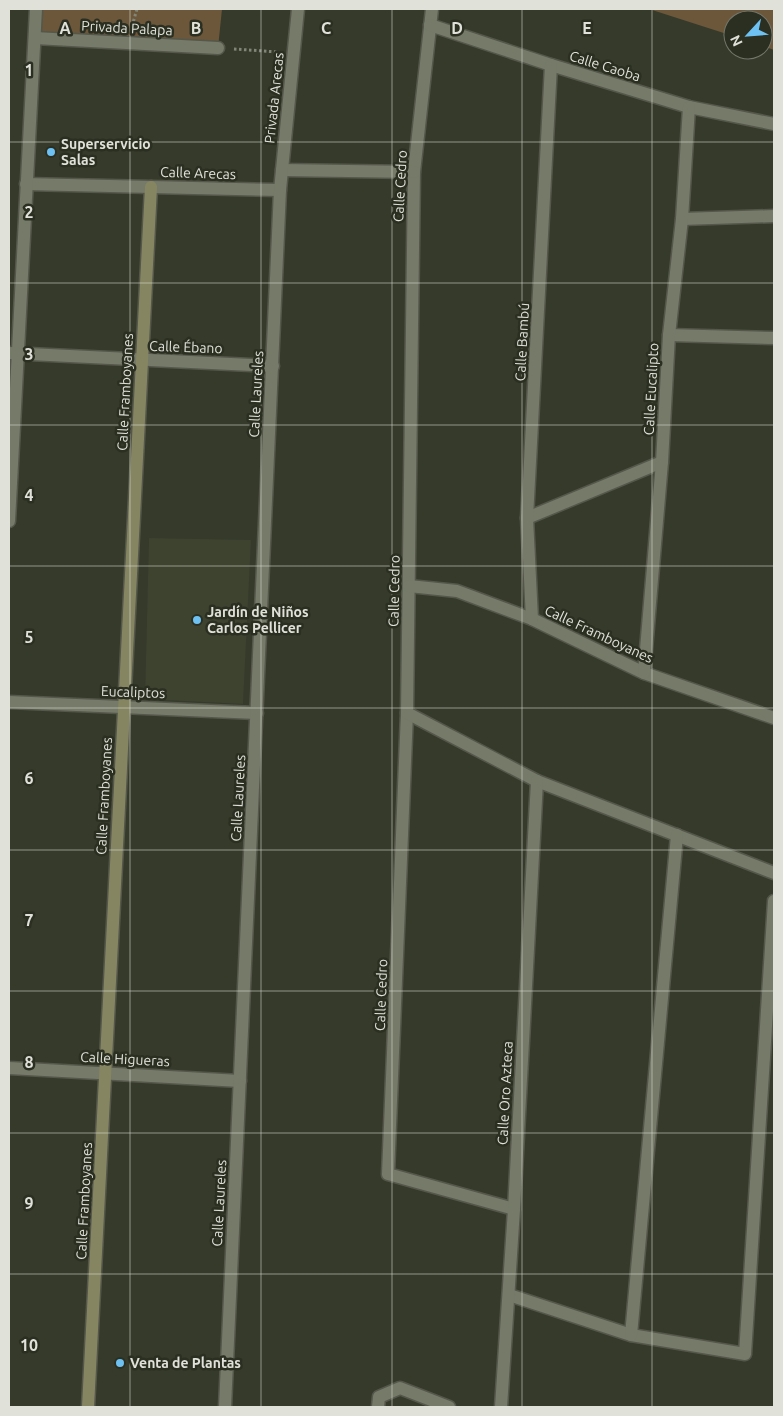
<svg xmlns="http://www.w3.org/2000/svg" width="783" height="1416" viewBox="0 0 783 1416" font-family="Ubuntu,sans-serif">
  <style>
    .built { fill: #3d432e }
    .green { fill: #6c573a }
    .lines { fill: none; stroke-linecap: round; stroke-linejoin: round }
    .street-casing { stroke: #54574a; stroke-width: 15 }
    .secondary-casing { stroke: #54574a; stroke-width: 15 }
    .path { stroke: #828679; stroke-width: 3; stroke-dasharray: 2.5 2.5; stroke-linecap: butt }
    .street { stroke: #757a69; stroke-width: 12 }
    .secondary { stroke: #868562; stroke-width: 12 }
    .grid { fill: none; stroke: #e0e2d9; stroke-width: 1; stroke-opacity: 0.55 }
    .poi-dot { fill: #6dc2f3; stroke: #2b2f21; stroke-width: 2 }
    .labels { text-anchor: middle; dominant-baseline: central; stroke-width: 5; stroke-linejoin: round; paint-order: stroke }
    .street-label { font-size: 14px; fill: #e0e2d9; stroke: #2b2f21 }
    .poi-label { font-size: 14px; font-weight: bold; fill: #e0e2d9; stroke: #2b2f21; text-anchor: start }
    .grid-label { font-size: 16px; text-anchor: middle; font-weight: bold; fill: #e0e2d9; stroke: #2b2f21; stroke-width: 5; stroke-linejoin: round; paint-order: stroke }
  </style>
  <rect width="100%" height="100%" fill="#353a2b"/>
  <polygon class="built" points="149,538 251,540 243,704 145,699"/>
  <g class="green">
    <polygon points="36,9 222,9 218,48 35,38"/>
    <polygon points="649,9 774,9 774,50 763,46 763,20 733,20 733,36"/>
  </g>
  <g class="lines">
    <defs>
      <g id="street">
        <polyline points="432,9 414,172 407,713 388,1174 514,1209"/>
        <polyline points="430,25 551,65 689,107 774,124"/>
        <polyline points="35,38 218,48"/>
        <polyline points="282,170 414,172"/>
        <polyline points="26,184 280,190"/>
        <polyline points="682,219 774,216"/>
        <polyline points="669,335 774,338"/>
        <polyline points="9,353 273,366"/>
        <polyline points="527,518 662,462"/>
        <polyline points="9,521 36,9"/>
        <polyline points="409,586 457,591 532,619 644,673 774,718"/>
        <polyline points="532,619 527,518 551,65"/>
        <polyline points="644,673 662,462 669,335 682,219 689,107"/>
        <polyline points="9,702 257,713"/>
        <polyline points="407,713 537,781 774,873"/>
        <polyline points="9,1068 240,1081"/>
        <polyline points="509,1295 631,1335 745,1354 774,901"/>
        <polyline points="631,1335 677,835"/>
        <polyline points="225,1407 280,190 298,9"/>
        <polyline points="378,1407 379,1397 400,1388 449,1407"/>
        <polyline points="501,1407 514,1209 537,781"/>
      </g>
      <polyline id="secondary" points="88,1407 151,187"/>
    </defs>
    <use href="#street" class="street-casing"/>
    <use href="#secondary" class="secondary-casing"/>
    <g class="path">
      <polyline points="132,26 137,9"/>
      <polyline points="234,49 278,52"/>
    </g>
    <use href="#street" class="street"/>
    <use href="#secondary" class="secondary"/>
  </g>
  <path class="grid" d="M 130,9 L 130,1407M 261,9 L 261,1407M 392,9 L 392,1407M 522,9 L 522,1407M 652,9 L 652,1407M 9,142 L 774,142M 9,283 L 774,283M 9,425 L 774,425M 9,566 L 774,566M 9,708 L 774,708M 9,850 L 774,850M 9,991 L 774,991M 9,1133 L 774,1133M 9,1274 L 774,1274"/>
  <g class="poi-dot">
    <circle cx="51" cy="152" r="5"/>
    <circle cx="197" cy="620" r="5"/>
    <circle cx="120" cy="1363" r="5"/>
  </g>
  <g class="labels">
    <g class="street-label">
      <text transform="translate(127 28) rotate(3)">Privada Palapa</text>
      <text transform="translate(605 66) rotate(17)">Calle Caoba</text>
      <text transform="translate(274 98) rotate(-84)">Privada Arecas</text>
      <text transform="translate(198 173) rotate(2)">Calle Arecas</text>
      <text transform="translate(400 186) rotate(-87)">Calle Cedro</text>
      <text transform="translate(522 342) rotate(-87)">Calle Bambú</text>
      <text transform="translate(186 347) rotate(2)">Calle Ébano</text>
      <text transform="translate(651 389) rotate(-87)">Calle Eucalipto</text>
      <text transform="translate(125 392) rotate(-87)">Calle Framboyanes</text>
      <text transform="translate(256 394) rotate(-87)">Calle Laureles</text>
      <text transform="translate(394 591) rotate(-89)">Calle Cedro</text>
      <text transform="translate(599 634) rotate(25)">Calle Framboyanes</text>
      <text transform="translate(133 692) rotate(2)">Eucaliptos</text>
      <text transform="translate(104 796) rotate(-87)">Calle Framboyanes</text>
      <text transform="translate(238 798) rotate(-87)">Calle Laureles</text>
      <text transform="translate(381 995) rotate(-88)">Calle Cedro</text>
      <text transform="translate(125 1059) rotate(3)">Calle Higueras</text>
      <text transform="translate(505 1093) rotate(-87)">Calle Oro Azteca</text>
      <text transform="translate(84 1201) rotate(-87)">Calle Framboyanes</text>
      <text transform="translate(219 1203) rotate(-87)">Calle Laureles</text>
    </g>
    <g class="poi-label">
      <text x="61" y="144">Superservicio<tspan x="61" dy="16">Salas</tspan></text>
      <text x="207" y="612">Jardín de Niños<tspan x="207" dy="16">Carlos Pellicer</tspan></text>
      <text x="130" y="1363">Venta de Plantas</text>
    </g>
  </g>
  <g class="grid-label">
    <text x="65" y="34">A</text>
    <text x="196" y="34">B</text>
    <text x="326" y="34">C</text>
    <text x="457" y="34">D</text>
    <text x="587" y="34">E</text>
    <text x="29" y="76">1</text>
    <text x="29" y="218">2</text>
    <text x="29" y="360">3</text>
    <text x="29" y="501">4</text>
    <text x="29" y="643">5</text>
    <text x="29" y="784">6</text>
    <text x="29" y="926">7</text>
    <text x="29" y="1068">8</text>
    <text x="29" y="1209">9</text>
    <text x="29" y="1351">10</text>
  </g>
  <rect width="783" height="1416" fill="none" stroke="#e0e2d9" stroke-width="20"/>
  <g transform="translate(748 35) rotate(244)"><circle r="24" fill="#2b2f21" stroke="#73776b"/>
  <path d="M0-4L9 19L0 12L-9 19Z" fill="#6dc2f3"/>
  <text y="-8" font-size="14" font-weight="bold" text-anchor="middle" fill="#e0e2d9">N</text>
  </g>
</svg>
